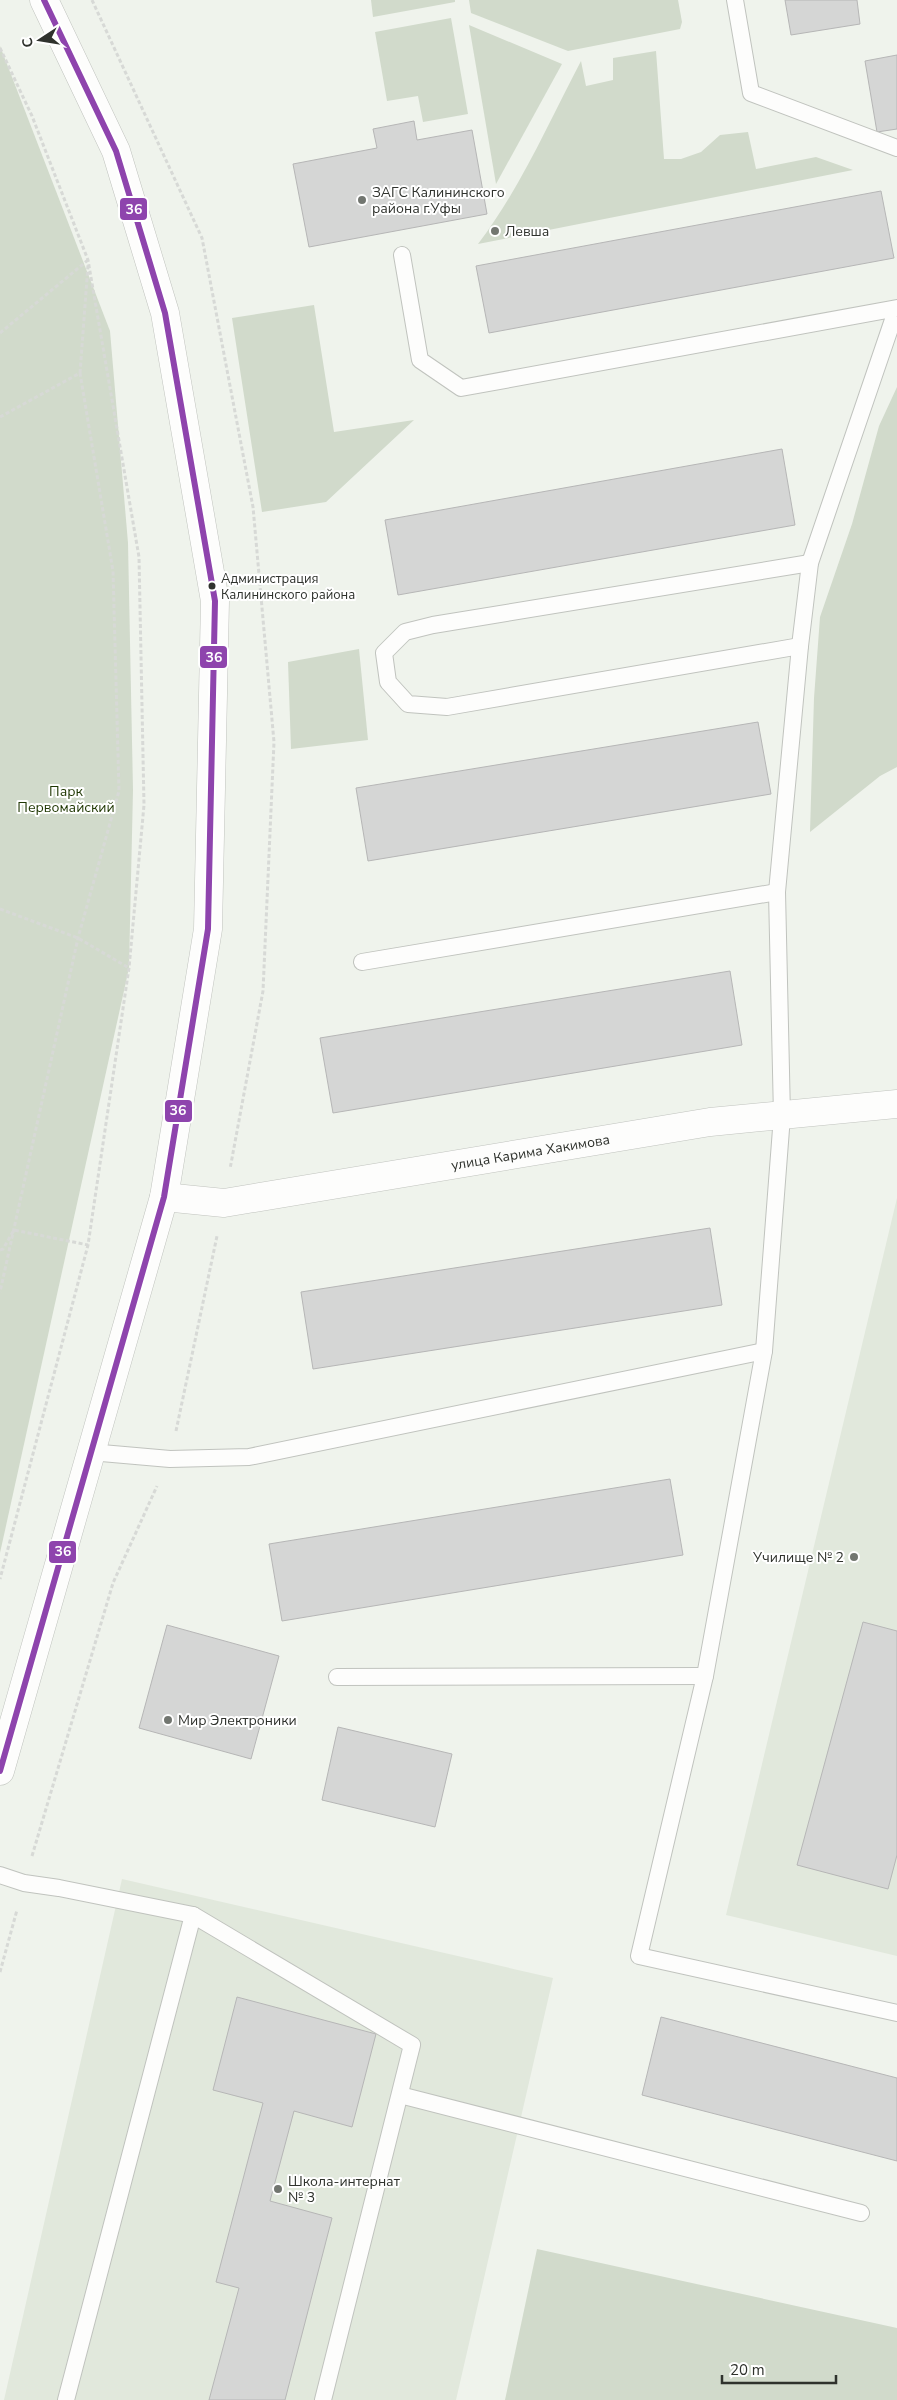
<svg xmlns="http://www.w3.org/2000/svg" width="897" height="2400" viewBox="0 0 897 2400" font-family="'Nunito Sans',sans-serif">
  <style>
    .built { fill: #e1e8dc }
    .green { fill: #d1dacb }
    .building { fill: #d5d6d5; stroke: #b6b6b6 }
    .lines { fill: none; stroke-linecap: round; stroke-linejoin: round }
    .service-casing { stroke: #c0c3be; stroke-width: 18 }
    .minor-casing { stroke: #c0c3be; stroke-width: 29 }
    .secondary-casing { stroke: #c0c3be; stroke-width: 29 }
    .path { stroke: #d7d9d6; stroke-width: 3; stroke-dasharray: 4 2.5; stroke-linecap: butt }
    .service { stroke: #fdfdfc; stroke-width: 16 }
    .minor { stroke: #fdfdfc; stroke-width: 28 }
    .secondary { stroke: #fdfdfc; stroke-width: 28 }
    .bus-1-casing { stroke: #fff; stroke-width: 10 }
    .bus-1 { stroke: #8e44ad; stroke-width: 6 }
    .poi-dot { fill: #727670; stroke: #fff; stroke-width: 2 }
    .bus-dot { fill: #2f322d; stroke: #fff; stroke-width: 2 }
    .labels { text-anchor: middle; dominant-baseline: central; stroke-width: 4; stroke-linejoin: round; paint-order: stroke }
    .bus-label { font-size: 13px; fill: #2f322d; stroke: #fff; text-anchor: start }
    .poi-label { font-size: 14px; fill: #2f322d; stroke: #fff; text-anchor: start }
    .park-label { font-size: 14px; fill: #1f3702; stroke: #fff }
    .street-label { font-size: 14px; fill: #2f322d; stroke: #fff }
    .line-badge { stroke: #fff; stroke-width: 2 }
    .badge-label { font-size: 14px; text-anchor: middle; font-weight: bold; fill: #fff }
  </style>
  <rect width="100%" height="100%" fill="#eff3ec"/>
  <g class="built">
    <polygon points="897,1198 897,1956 726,1915"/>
    <polygon points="122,1879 553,1978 456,2400 4,2400"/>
  </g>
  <g class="green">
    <polygon points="371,0 455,0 455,2 373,17"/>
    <polygon points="469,0 678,0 682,22 680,29 568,51 471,13"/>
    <polygon points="451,18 468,114 423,122 418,96 387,101 375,32"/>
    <polygon points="469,25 562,64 496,184"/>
    <polygon points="0,46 110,331 128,543 133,790 129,968 0,1553"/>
    <path d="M 656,51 L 664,159 L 681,159 L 701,152 L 720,135 L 748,132 L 756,169 L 816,157 L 853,170 L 478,244 C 520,189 549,122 581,61 L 586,86 L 613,80 L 613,58 Z"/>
    <polygon points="314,305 334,432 414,420 326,502 262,512 232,318"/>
    <polygon points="897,387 897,767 880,776 810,832 814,698 820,617 852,524 879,426"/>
    <polygon points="359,649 368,740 291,749 288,662"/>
    <polygon points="537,2249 897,2328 897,2400 505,2400"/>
  </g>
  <g class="building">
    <polygon points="785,0 857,0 860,24 791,35"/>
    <polygon points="897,55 897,129 877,132 865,61"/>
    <polygon points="414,121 417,140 472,130 487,214 309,247 293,164 377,148 373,129"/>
    <polygon points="881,191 894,258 489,333 476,266"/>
    <polygon points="782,449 795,525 398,595 385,520"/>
    <polygon points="758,722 771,794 368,861 356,788"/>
    <polygon points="730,971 742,1045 333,1113 320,1038"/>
    <polygon points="710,1228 722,1305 313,1369 301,1292"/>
    <polygon points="670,1479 683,1555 282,1621 269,1544"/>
    <polygon points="863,1622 897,1631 897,1855 888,1889 797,1865"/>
    <polygon points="167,1625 279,1656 251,1759 139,1728"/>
    <polygon points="338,1727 452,1754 435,1827 322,1800"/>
    <polygon points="237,1997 376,2034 352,2127 294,2111 270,2201 332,2218 285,2400 209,2400 239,2288 216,2282 263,2103 213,2090"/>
    <polygon points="661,2017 897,2078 897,2161 642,2095"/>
  </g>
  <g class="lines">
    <defs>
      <g id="service">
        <polyline points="735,0 751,93 897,148"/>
        <polyline points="402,255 420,360 461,388 897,308 810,563 800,646 777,892 782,1116 764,1351 705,1676 639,1956 897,2013"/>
        <polyline points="800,646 447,707 408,704 388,682 384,653 405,632 433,625 810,563"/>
        <polyline points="362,962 777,892"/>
        <polyline points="90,1452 170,1459 249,1457 764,1351"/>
        <polyline points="337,1677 705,1676"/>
        <polyline points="0,1875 24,1883 59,1888 193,1915 412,2045 323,2400"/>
        <polyline points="400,2095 861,2213"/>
        <polyline points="66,2400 193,1915"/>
      </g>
      <g id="minor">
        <path id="s1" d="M 164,1197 L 224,1203 L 710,1122 L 897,1104"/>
      </g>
      <polyline id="secondary" points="0,1771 164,1197 208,929 215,601 165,313 116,151 44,0"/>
    </defs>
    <use href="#service" class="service-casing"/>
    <use href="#minor" class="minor-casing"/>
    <use href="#secondary" class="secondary-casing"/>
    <g class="path">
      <polyline points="92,0 202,238 253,507 274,742 263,991 230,1169"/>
      <polyline points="0,48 32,116 88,260 139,557 144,805 129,968 88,1245 0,1579"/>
      <polyline points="0,333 88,260"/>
      <polyline points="80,373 88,265"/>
      <polyline points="0,417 80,373 113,571 119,791 78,938 0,1292"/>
      <polyline points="0,909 78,938 129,968"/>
      <polyline points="0,1250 3,1249 14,1230 88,1245"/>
      <polyline points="176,1431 217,1236"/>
      <polyline points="32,1856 113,1583 157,1486"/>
      <polyline points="0,1972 17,1910"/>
    </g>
    <use href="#service" class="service"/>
    <use href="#minor" class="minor"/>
    <use href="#secondary" class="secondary"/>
    <defs>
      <polyline id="bus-1" points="0,1771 164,1197 208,929 215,601 165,313 116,151 44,0"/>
    </defs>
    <use href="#bus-1" class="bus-1-casing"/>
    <use href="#bus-1" class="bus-1"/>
  </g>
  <g class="poi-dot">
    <circle cx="362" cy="200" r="5"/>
    <circle cx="495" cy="231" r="5"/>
    <circle cx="854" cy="1557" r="5"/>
    <circle cx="168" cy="1720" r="5"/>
    <circle cx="278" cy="2189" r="5"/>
  </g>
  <circle class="bus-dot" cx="212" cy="586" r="4.5"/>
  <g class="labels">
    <g class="bus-label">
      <text x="221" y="579">Администрация<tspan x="221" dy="16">Калининского района</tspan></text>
    </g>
    <g class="poi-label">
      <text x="372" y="192">ЗАГС Калининского<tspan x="372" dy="16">района г.Уфы</tspan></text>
      <text x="505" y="231">Левша</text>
      <text x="844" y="1557" text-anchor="end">Училище № 2</text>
      <text x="178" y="1720">Мир Электроники</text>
      <text x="288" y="2181">Школа-интернат<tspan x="288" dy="16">№ 3</tspan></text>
    </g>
    <g class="park-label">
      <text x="66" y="791">Парк<tspan x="66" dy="16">Первомайский</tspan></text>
    </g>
    <g class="street-label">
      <text stroke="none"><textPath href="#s1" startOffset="371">улица Карима Хакимова</textPath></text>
    </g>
  </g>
  <g class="line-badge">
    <rect x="119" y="197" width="29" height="24" rx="5" fill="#8e44ad"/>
    <rect x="199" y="645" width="29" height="24" rx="5" fill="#8e44ad"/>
    <rect x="164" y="1099" width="29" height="24" rx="5" fill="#8e44ad"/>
    <rect x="48" y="1540" width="29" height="24" rx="5" fill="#8e44ad"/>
  </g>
  <g class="badge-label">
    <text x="134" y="214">36</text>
    <text x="214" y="662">36</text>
    <text x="178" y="1115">36</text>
    <text x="63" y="1556">36</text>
  </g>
  <g transform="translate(40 40) rotate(258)" stroke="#ffffff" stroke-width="4" paint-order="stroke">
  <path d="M0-4L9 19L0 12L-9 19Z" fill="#2f322d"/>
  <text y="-8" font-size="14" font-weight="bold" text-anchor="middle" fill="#2f322d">С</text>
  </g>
  <path d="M722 2375v8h114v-8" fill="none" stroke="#2f322d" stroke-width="2.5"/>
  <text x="730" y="2375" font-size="15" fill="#2f322d" stroke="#ffffff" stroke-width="4" paint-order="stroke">20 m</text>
</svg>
